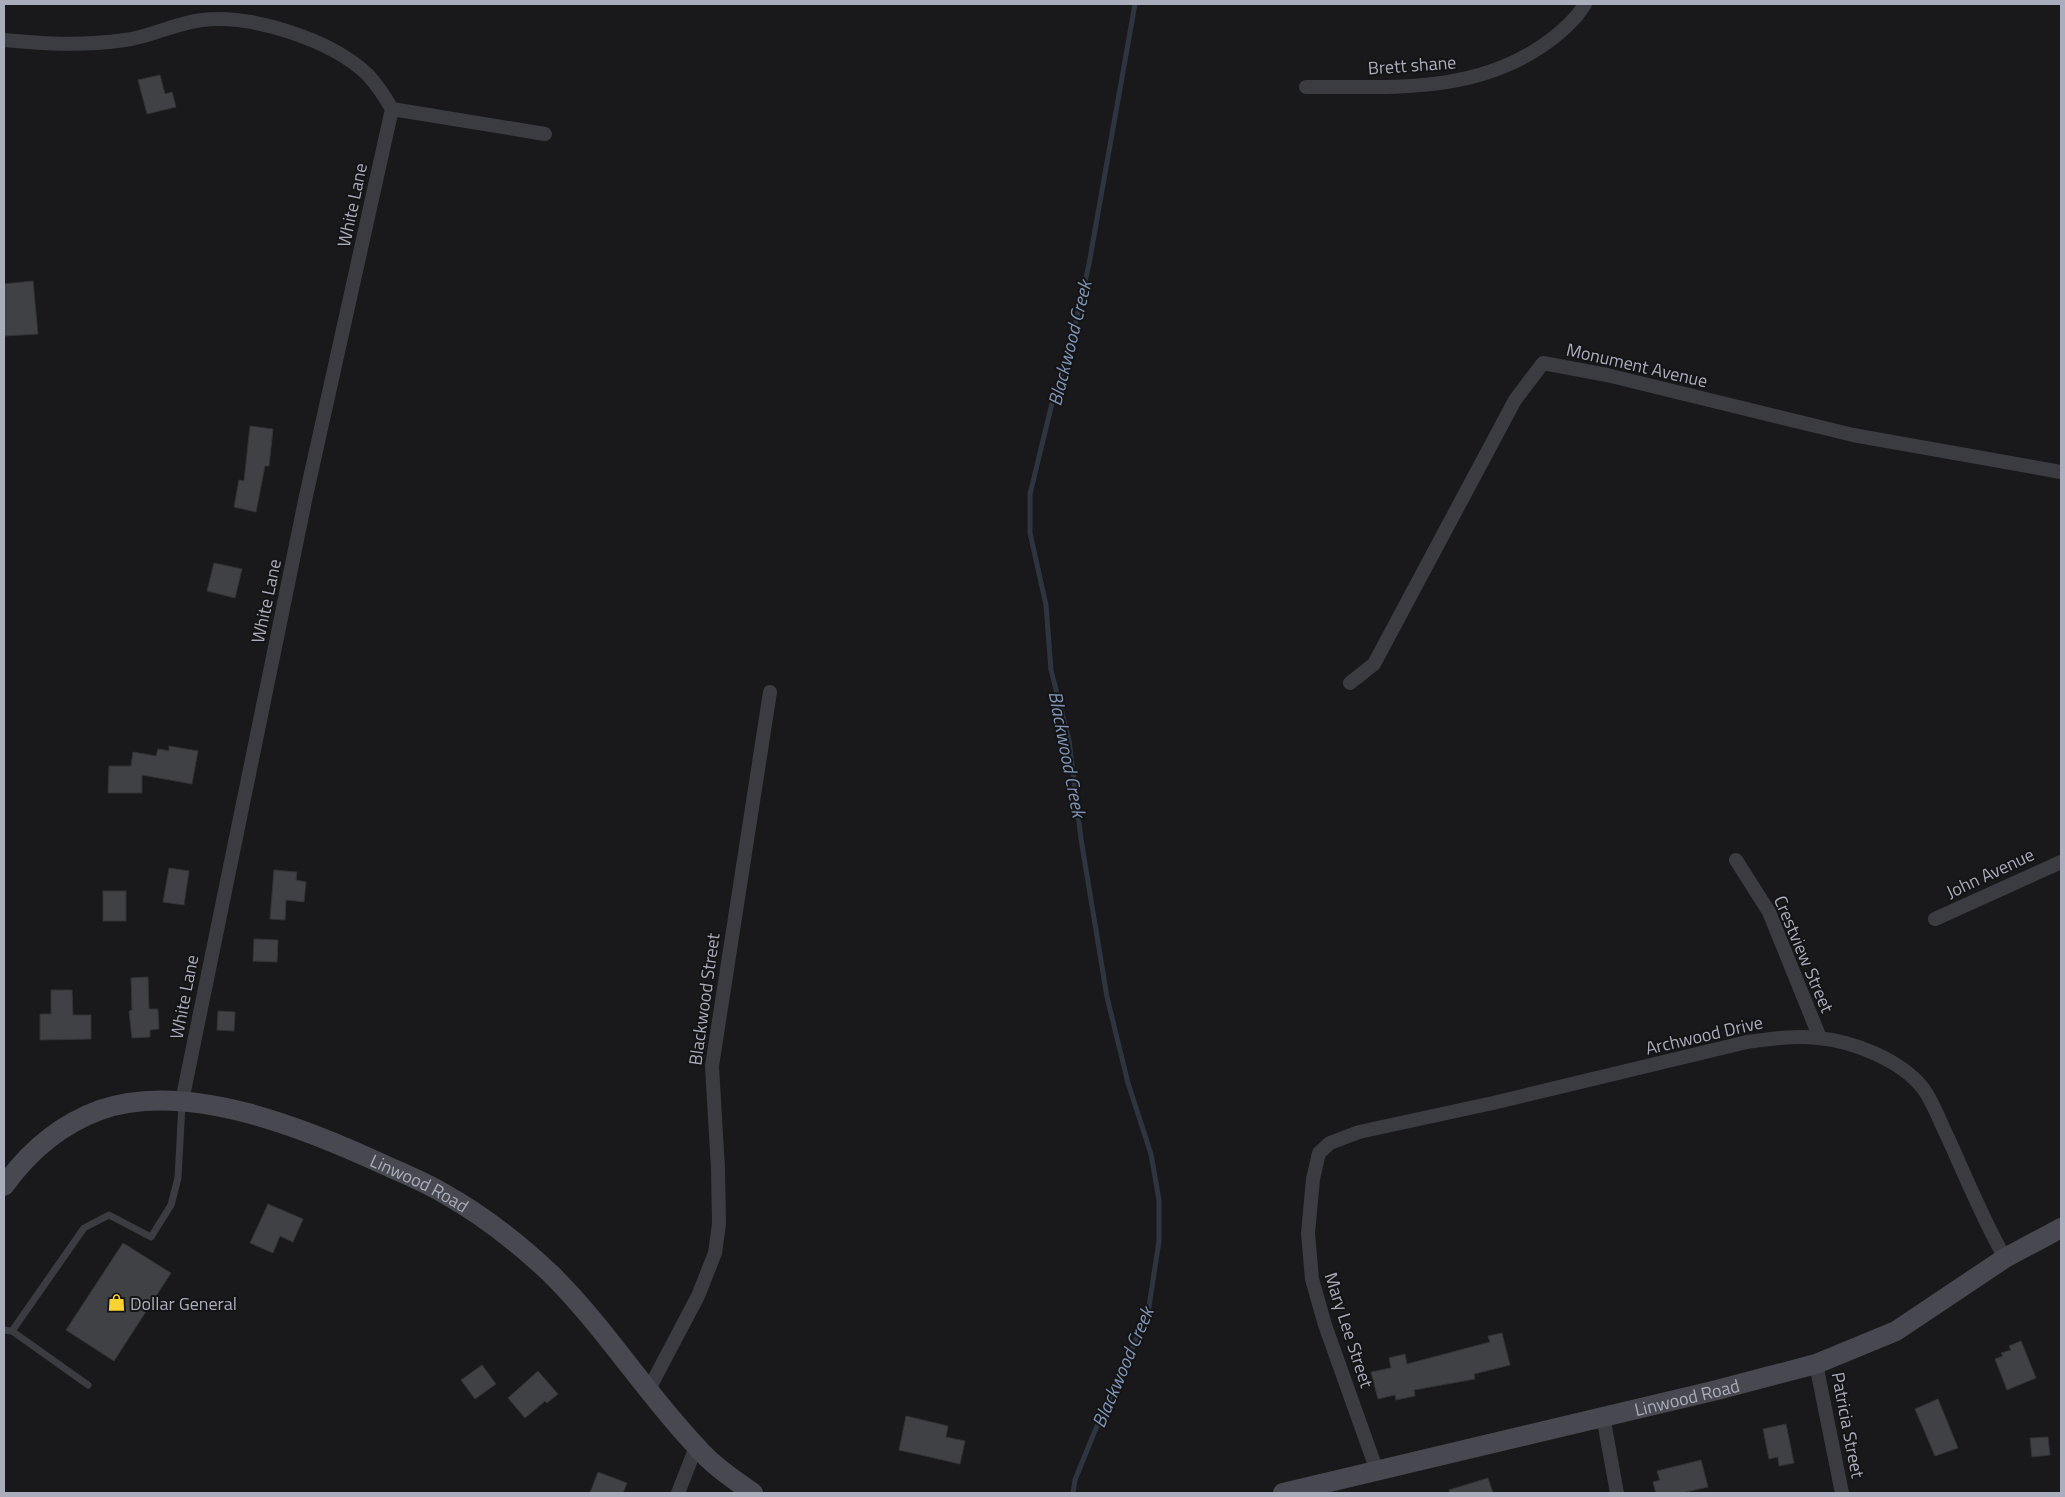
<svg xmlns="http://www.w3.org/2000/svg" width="2065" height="1497" viewBox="0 0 2065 1497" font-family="'Titillium Web',sans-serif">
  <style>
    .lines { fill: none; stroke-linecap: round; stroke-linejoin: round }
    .stream { stroke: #2e3540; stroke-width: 5 }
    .building { fill: #404145; stroke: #333337 }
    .lane { stroke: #3b3c42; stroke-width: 7 }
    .street { stroke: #3b3c42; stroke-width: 14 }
    .secondary { stroke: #474850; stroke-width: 20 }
    .labels { text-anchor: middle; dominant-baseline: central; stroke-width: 4; stroke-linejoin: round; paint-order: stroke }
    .street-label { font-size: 18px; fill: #aaadbb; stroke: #141416 }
    .poi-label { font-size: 18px; fill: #aaadbb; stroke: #141416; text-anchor: start }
    .water-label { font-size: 19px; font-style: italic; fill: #8196b7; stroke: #141416 }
  </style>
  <rect width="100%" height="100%" fill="#19191b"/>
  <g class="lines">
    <polyline class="stream" points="1073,1493 1075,1480 1094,1433 1148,1313 1159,1241 1159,1200 1151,1154 1128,1083 1107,997 1081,839 1069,740 1051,670 1046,605 1030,533 1030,494 1053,399 1069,352 1089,264 1135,4"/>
  </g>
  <g class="building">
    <polygon points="160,75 165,94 172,92 176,107 147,114 138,80"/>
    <polygon points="33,281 38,334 4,336 4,284"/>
    <polygon points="250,426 273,429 269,466 265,466 256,512 234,507 239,480 244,481"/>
    <polygon points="214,563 242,569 235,598 207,591"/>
    <polygon points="169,746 198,751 192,784 142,775 142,793 108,793 109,766 131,766 133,752 156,756 158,749 169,751"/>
    <polygon points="169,868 189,871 184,905 163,902"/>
    <polygon points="274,870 297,872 296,880 306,882 304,902 286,900 285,920 270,919"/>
    <rect x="103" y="891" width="23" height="30"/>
    <polygon points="254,939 278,940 277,962 253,961"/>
    <polygon points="148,977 149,1009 158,1009 159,1029 150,1030 150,1037 132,1038 129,1011 132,1010 131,978"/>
    <polygon points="51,990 72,990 73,1015 91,1015 91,1039 40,1040 40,1014 51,1014"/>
    <polygon points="218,1011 235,1012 234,1031 217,1030"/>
    <polygon points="268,1204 303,1219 293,1242 280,1236 273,1253 250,1243"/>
    <polygon points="123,1243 171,1273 114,1361 66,1330"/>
    <polygon points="1502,1333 1510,1365 1474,1374 1475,1379 1414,1390 1415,1396 1396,1400 1395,1395 1378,1399 1371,1372 1391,1368 1389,1358 1405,1354 1407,1364 1490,1342 1488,1336"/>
    <polygon points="2021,1341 2036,1378 2007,1390 1995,1359 2003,1356 2001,1353 2011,1350 2009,1346"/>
    <polygon points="482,1365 496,1384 475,1399 461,1380"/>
    <polygon points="538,1371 558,1394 547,1403 545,1401 525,1418 508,1398"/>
    <polygon points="1938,1399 1958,1448 1935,1456 1915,1409"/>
    <polygon points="906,1416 948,1426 946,1437 965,1441 960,1464 899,1450"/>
    <polygon points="1786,1424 1794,1463 1779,1466 1778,1457 1769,1459 1763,1429"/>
    <polygon points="2048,1437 2050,1455 2032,1457 2030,1438"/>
    <polygon points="1701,1460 1708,1487 1682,1493 1656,1493 1653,1482 1660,1480 1657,1471"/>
    <polygon points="598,1472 627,1483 623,1493 590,1493"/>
    <polygon points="1488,1478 1493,1493 1450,1493 1449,1490"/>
  </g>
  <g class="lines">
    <g class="lane">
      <polyline points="4,1330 12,1331 84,1228 109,1215 151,1237 171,1205 178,1178 182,1104"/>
      <polyline points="12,1331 88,1385"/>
    </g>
    <g class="street">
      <path d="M 4,40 C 47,44 82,46 125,40 C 151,37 175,23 202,20 C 252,14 332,40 368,75 C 377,85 385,97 392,109 L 306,496 L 182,1101"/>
      <path d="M 1306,87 C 1388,86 1470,95 1542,46 C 1558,35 1575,21 1585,4"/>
      <polyline points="392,109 545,134"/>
      <polyline points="1350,683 1374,664 1515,400 1543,363 1607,375 1853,435 2061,472"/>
      <polyline points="1736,860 1769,912 1820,1038"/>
      <polyline points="1935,919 2061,862"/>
      <polyline points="1816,1364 1842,1493"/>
      <polyline points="649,1389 698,1296 715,1253 719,1224 718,1169 712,1066 770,692"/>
      <polyline points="1603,1416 1617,1493"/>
      <path d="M 1377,1471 L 1325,1325 L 1312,1279 L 1308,1233 L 1313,1179 L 1319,1153 L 1330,1143 L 1359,1132 L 1493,1103 L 1747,1042 C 1770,1039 1795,1035 1818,1038 C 1853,1041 1900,1060 1922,1087 C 1933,1101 1940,1122 1948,1138 C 1967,1179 1982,1218 2005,1258"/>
      <polyline points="678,1493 696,1447"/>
    </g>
    <g class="secondary">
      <path id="s1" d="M 4,1186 C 29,1151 59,1125 100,1110 C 187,1079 310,1130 389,1167 C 407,1175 426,1183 443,1193 C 481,1214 518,1243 550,1273 C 604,1326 644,1391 696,1446 C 712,1465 733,1479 753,1493"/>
      <path id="s2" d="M 1283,1493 L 1717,1390 L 1816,1364 L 1896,1331 L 2005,1258 L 2061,1228"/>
    </g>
  </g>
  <defs>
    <symbol id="shop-bare" viewBox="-9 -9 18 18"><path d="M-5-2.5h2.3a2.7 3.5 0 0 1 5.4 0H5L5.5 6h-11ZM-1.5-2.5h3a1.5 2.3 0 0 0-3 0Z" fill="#fad232" stroke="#141416" stroke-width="2.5" paint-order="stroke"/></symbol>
  </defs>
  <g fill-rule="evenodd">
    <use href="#shop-bare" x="104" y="1290" width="25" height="25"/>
  </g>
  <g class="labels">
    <g class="street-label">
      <text transform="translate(1412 65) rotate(-4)">Brett shane</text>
      <text transform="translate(352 205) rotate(-78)">White Lane</text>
      <text transform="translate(1637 365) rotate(13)">Monument Avenue</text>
      <text transform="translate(266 601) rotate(-78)">White Lane</text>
      <text transform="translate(1990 873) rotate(-25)">John Avenue</text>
      <text transform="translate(1804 954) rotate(67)">Crestview Street</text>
      <text transform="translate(184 997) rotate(-79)">White Lane</text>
      <text transform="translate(704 999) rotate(-82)">Blackwood Street</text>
      <text transform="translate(1704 1035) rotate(-13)">Archwood Drive</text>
      <text stroke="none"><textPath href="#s1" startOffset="460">Linwood Road</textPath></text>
      <text transform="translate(1349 1330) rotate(72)">Mary Lee Street</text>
      <text stroke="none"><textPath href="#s2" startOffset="415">Linwood Road</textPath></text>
      <text transform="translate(1848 1425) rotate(79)">Patricia Street</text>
    </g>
    <g class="poi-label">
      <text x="130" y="1303">Dollar General</text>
    </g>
    <g class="water-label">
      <text transform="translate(1069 343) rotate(-76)">Blackwood Creek</text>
      <text transform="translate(1068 754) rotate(79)">Blackwood Creek</text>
      <text transform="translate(1122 1367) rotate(-67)">Blackwood Creek</text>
    </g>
  </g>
  <rect width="2065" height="1497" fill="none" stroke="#aaadbb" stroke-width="10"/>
</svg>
